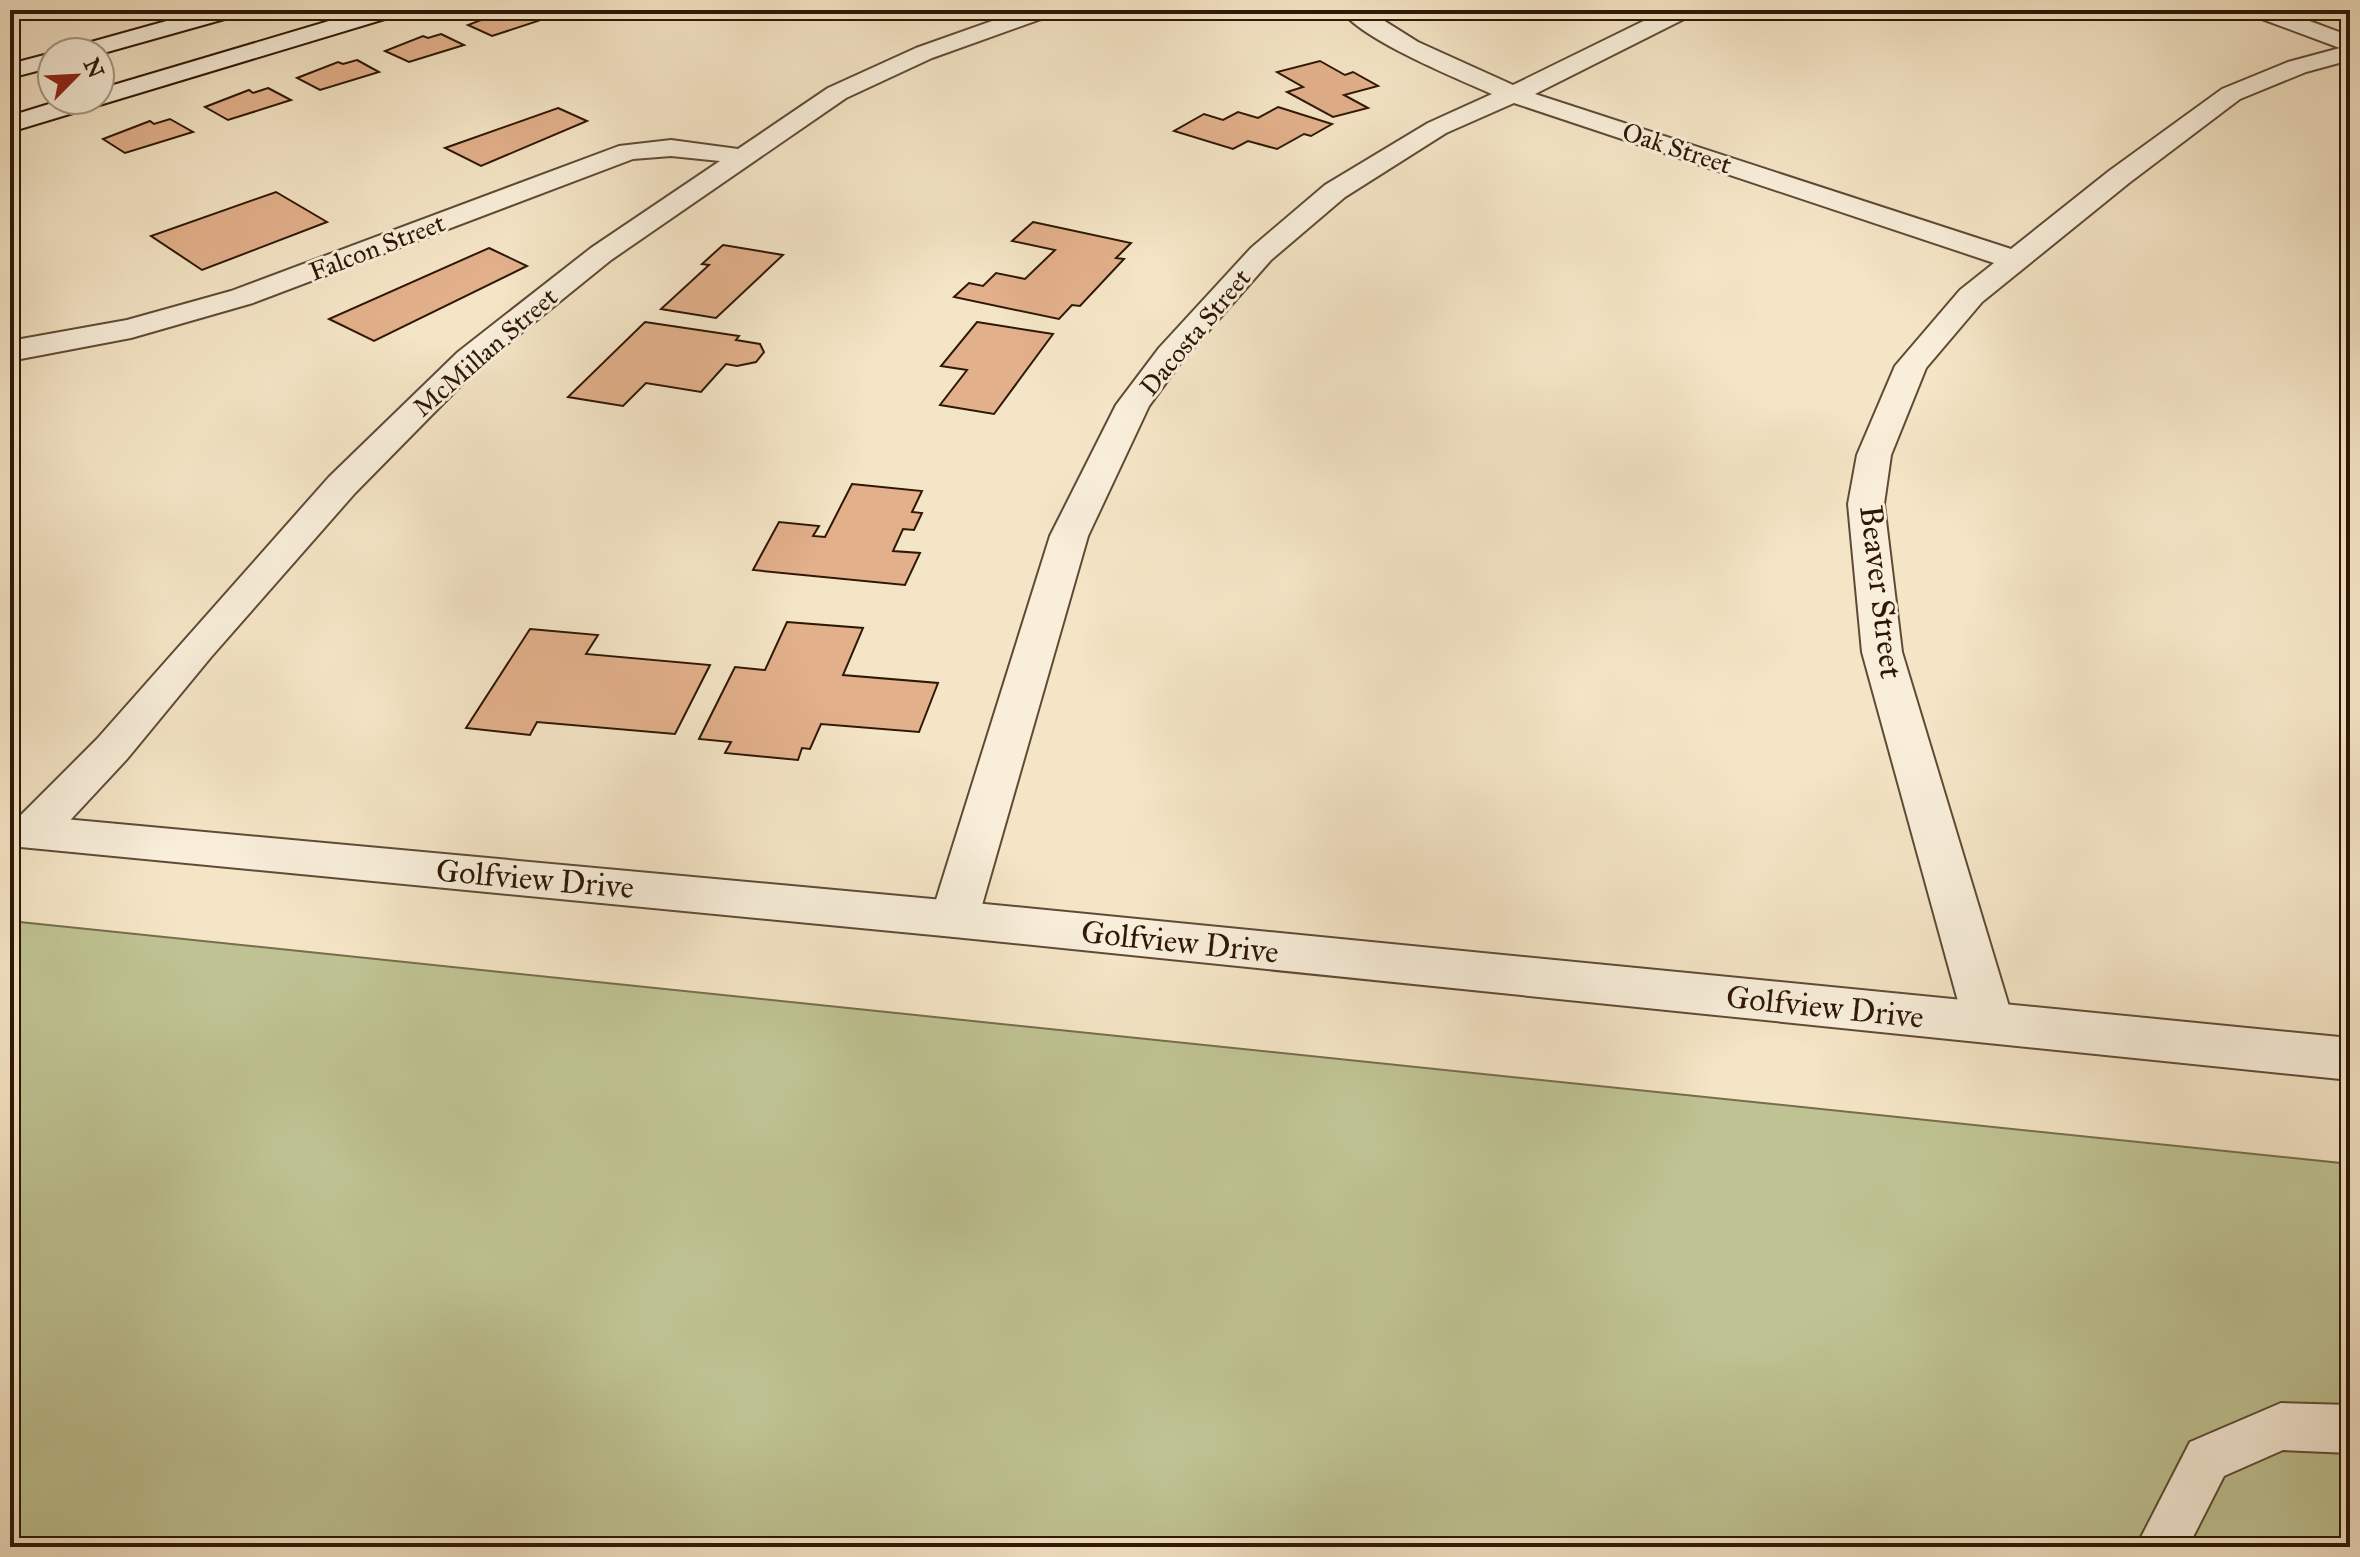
<svg xmlns="http://www.w3.org/2000/svg" width="2360" height="1557" viewBox="0 0 2360 1557" font-family="'IM FELL Great Primer',serif">
  <style>
    .green { fill: #bfc393; stroke: #766d4c; stroke-width: 2 }
    .building { fill: #e2b08b; stroke: #2e1705; stroke-width: 2 }
    .lines { fill: none; stroke-linecap: round; stroke-linejoin: round }
    .service-casing { stroke: #604a35; stroke-width: 4 }
    .minor-casing { stroke: #604a35; stroke-width: 4 }
    .tertiary-casing { stroke: #604a35; stroke-width: 4 }
    .secondary-casing { stroke: #2e1705; stroke-width: 4 }
    .service { fill: #f8eeda; fill-rule: evenodd }
    .minor { fill: #f8eeda; fill-rule: evenodd }
    .tertiary { fill: #f8eeda; fill-rule: evenodd }
    .secondary { fill: #f8eeda; fill-rule: evenodd }
    .labels { text-anchor: middle; dominant-baseline: central; stroke-width: 6; stroke-linejoin: round; paint-order: stroke }
    .far-street-label { font-size: 26px; fill: #2e1705; stroke: #f8eeda }
    .street-label { font-size: 32px; fill: #2e1705; stroke: #f8eeda }
  </style>
  <rect width="100%" height="100%" fill="#f4e5c6"/>
  <filter id="stains"><feTurbulence type="fractalNoise" baseFrequency=".0025" numOctaves="4"/><feColorMatrix values="0 0 0 0 .2 0 0 0 0 .09 0 0 0 0 .02 0 0 0 .5 -.17"/></filter>
  <radialGradient id="worn" r=".72"><stop offset=".6" stop-color="#630" stop-opacity="0"/><stop offset="1" stop-color="#630" stop-opacity=".3"/></radialGradient>
  <polygon class="green" points="10,921 2350,1164 2350,1547 10,1547"/>
  <g class="building">
    <polygon points="522,10 544,19 492,36 468,25 504,11"/>
    <polygon points="441,34 464,45 409,62 385,51 423,36 428,38"/>
    <polygon points="357,60 379,72 320,90 297,78 338,62 343,64"/>
    <polygon points="1320,61 1345,75 1353,72 1378,86 1344,95 1368,108 1333,117 1287,92 1303,87 1277,72"/>
    <polygon points="268,88 291,100 228,120 205,107 249,90 253,93"/>
    <polygon points="1278,107 1332,124 1311,136 1304,134 1277,149 1248,141 1233,149 1174,131 1204,114 1223,120 1238,112 1258,118"/>
    <polygon points="558,108 587,121 481,166 445,148"/>
    <polygon points="170,119 193,132 125,153 103,139 150,121 154,124"/>
    <polygon points="276,192 327,222 202,270 151,236"/>
    <polygon points="1033,222 1131,243 1116,258 1124,259 1080,306 1072,305 1059,319 954,297 969,283 983,286 996,273 1025,279 1055,250 1012,241"/>
    <polygon points="723,245 783,255 716,318 661,309 709,265 702,264"/>
    <polygon points="489,248 527,266 374,341 329,319"/>
    <polygon points="645,322 739,336 736,340 760,344 764,352 756,362 737,366 726,364 701,392 646,383 623,406 568,397"/>
    <polygon points="977,322 1053,334 994,414 940,405 967,370 941,366"/>
    <polygon points="852,484 922,491 912,512 922,513 914,530 903,529 893,551 920,553 905,585 753,570 779,522 819,526 813,536 825,537"/>
    <polygon points="787,622 863,628 843,675 938,683 919,732 821,724 810,749 802,748 798,760 725,753 731,742 699,739 735,667 765,670"/>
    <polygon points="530,629 598,635 586,654 710,665 675,734 537,722 530,735 466,728"/>
  </g>
  <g class="lines">
    <defs>
      <polygon id="service" points="2281,1403 2350,1405 2350,1453 2283,1450 2224,1476 2188,1547 2136,1547 2190,1442"/>
      <g id="minor">
        <polygon points="10,10 21,10 18,18 10,20"/>
        <polygon points="1023,10 1055,10 1052,15 932,58 846,98 611,260 480,366 355,493 211,657 127,759 48,844 32,848 16,844 10,831 16,820 97,739 329,477 458,352 591,248 720,161 671,156 633,159 253,303 131,338 10,361 10,341 127,320 231,291 619,146 671,140 738,149 828,88 916,48"/>
        <path d="M 1341,10 L 1367,10 L 1418,42 L 1513,85 L 1666,10 L 1695,10 L 1692,15 L 1535,94 L 2011,249 L 2109,171 L 2222,89 L 2288,62 L 2340,48 L 2251,15 L 2248,10 L 2280,10 L 2350,36 L 2350,60 L 2306,72 L 2240,99 L 2129,183 L 1982,302 L 1926,368 L 1891,455 L 1884,504 L 1902,652 L 2014,1023 L 2007,1037 L 1989,1043 L 1971,1037 L 1964,1023 L 1862,652 L 1848,504 L 1857,455 L 1895,366 L 1960,290 L 1994,263 L 1514,103 L 1446,133 L 1345,197 L 1271,260 L 1181,362 L 1149,406 L 1088,536 L 978,919 L 971,932 L 954,937 L 937,932 L 930,919 L 1050,536 L 1116,405 L 1159,348 L 1251,248 L 1325,185 L 1428,123 L 1492,94 C 1456,78 1362,40 1341,10 Z"/>
      </g>
      <polygon id="tertiary" points="10,814 954,901 2350,1038 2350,1080 954,937 10,846"/>
      <g id="secondary">
        <polygon points="206,10 242,10 239,15 100,54 69,52 73,47"/>
        <polygon points="366,10 401,10 398,15 10,132 10,116 62,100 100,100 100,89"/>
        <polygon points="52,53 52,67 10,78 10,64"/>
      </g>
    </defs>
    <use href="#service" class="service-casing"/>
    <use href="#minor" class="minor-casing"/>
    <use href="#tertiary" class="tertiary-casing"/>
    <use href="#secondary" class="secondary-casing"/>
    <use href="#service" class="service"/>
    <use href="#minor" class="minor"/>
    <use href="#tertiary" class="tertiary"/>
    <use href="#secondary" class="secondary"/>
  </g>
  <g class="labels">
    <g class="far-street-label">
      <text transform="translate(1677 148) rotate(18)">Oak Street</text>
      <text transform="translate(377 247) rotate(-21)">Falcon Street</text>
      <text transform="translate(1195 332) rotate(-50)">Dacosta Street</text>
      <text transform="translate(485 352) rotate(-41)">McMillan Street</text>
    </g>
    <g class="street-label">
      <text transform="translate(1881 592) rotate(83)">Beaver Street</text>
      <text transform="translate(535 879) rotate(5)">Golfview Drive</text>
      <text transform="translate(1180 942) rotate(6)">Golfview Drive</text>
      <text transform="translate(1825 1007) rotate(6)">Golfview Drive</text>
    </g>
  </g>
  <rect width="2360" height="1557" fill="none" stroke="#f4e5c6" stroke-width="40"/>
  <rect x="12" y="12" width="2336" height="1533" fill="none" stroke="#2e1705" stroke-width="4"/>
  <rect x="20" y="20" width="2320" height="1517" fill="none" stroke="#2e1705" stroke-width="2"/>
  <g transform="translate(76 76) rotate(66)"><circle r="38" fill="#f8eeda" stroke="#a79885" stroke-width="2"/>
  <path d="M0-6L14 30L0 20L-14 30Z" fill="#8f2418"/>
  <text y="-12" font-size="22" font-weight="bold" text-anchor="middle" fill="#2e1705">N</text>
  </g>
  <rect width="100%" height="100%" filter="url(#stains)"/>
  <rect width="100%" height="100%" fill="url(#worn)"/>
</svg>
